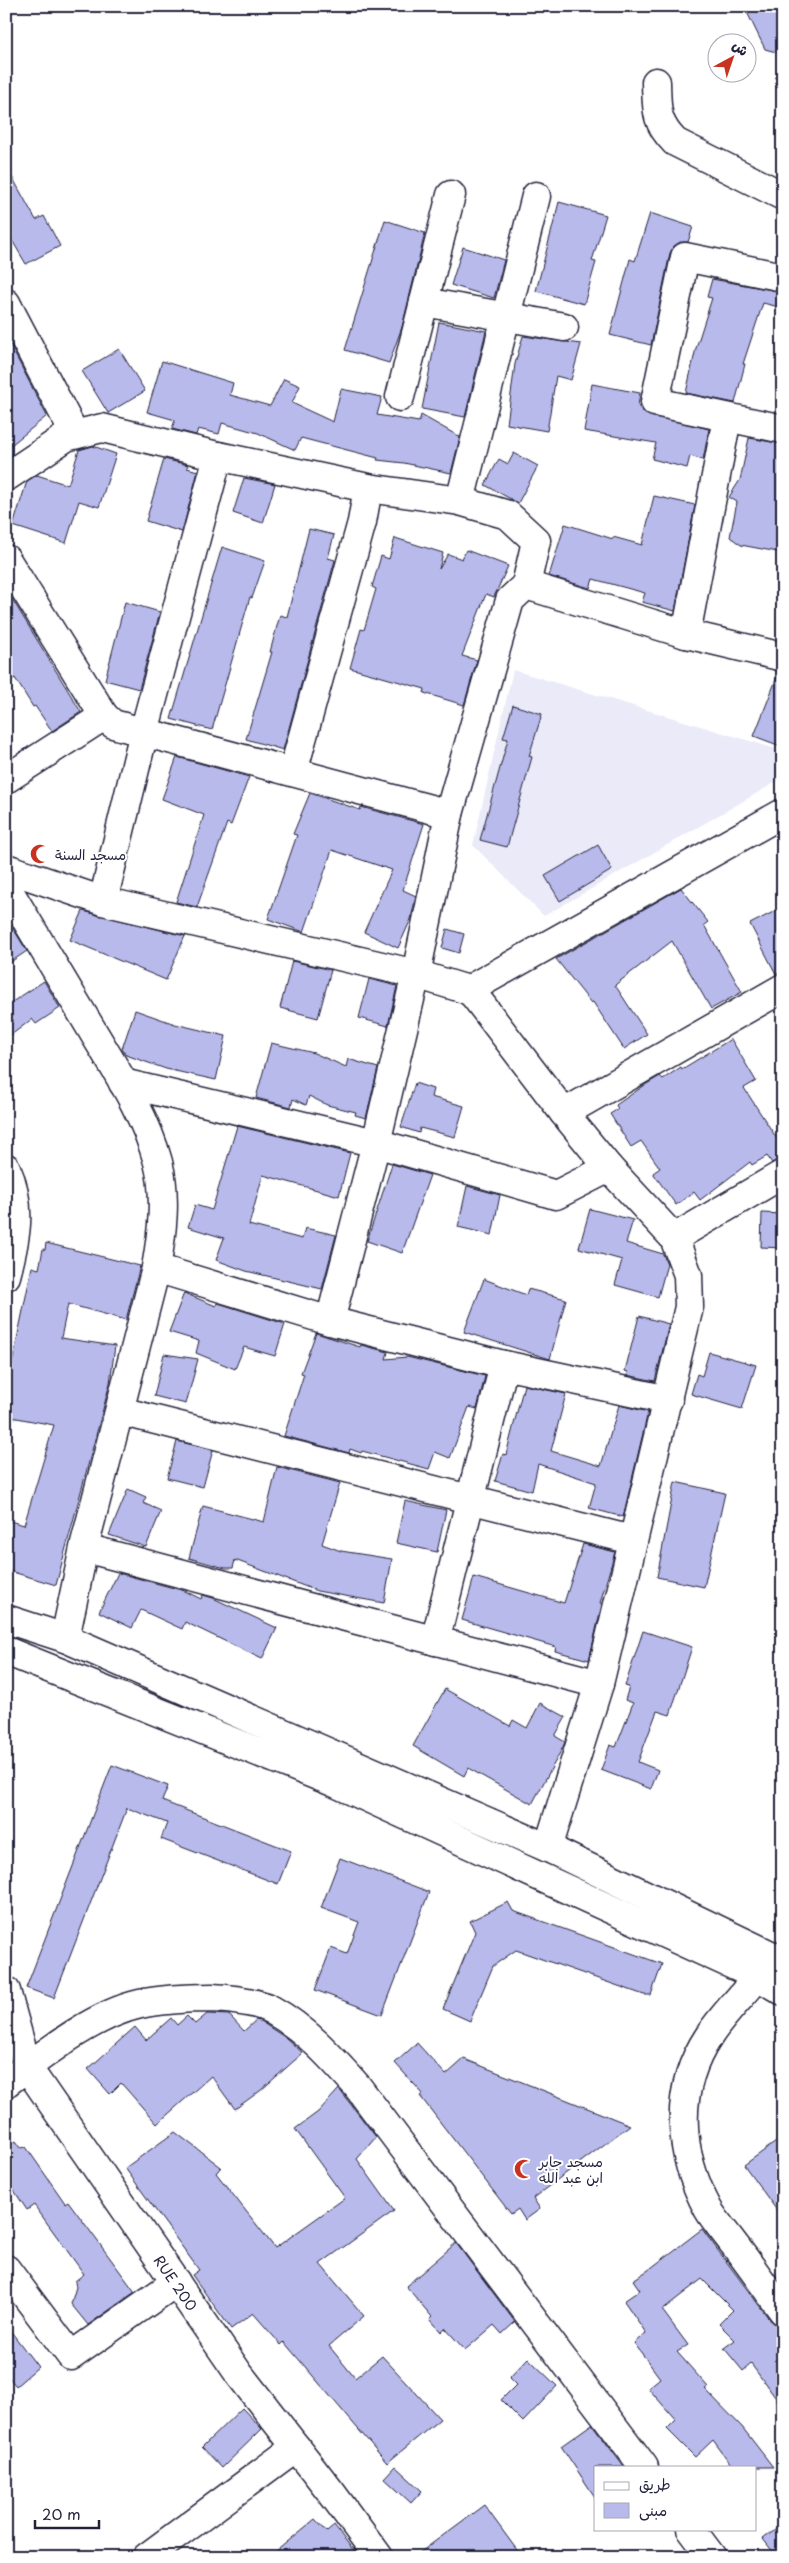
<svg xmlns="http://www.w3.org/2000/svg" width="789" height="2563" viewBox="0 0 789 2563" font-family="'Playpen Sans','Playpen Sans Arabic',sans-serif">
  <style>
    .built { fill: #eaeaf9 }
    .building { fill: #b9baec; stroke: #22223b }
    .lines { fill: none; stroke-linecap: round; stroke-linejoin: round }
    .minor-casing { stroke: #22223b; stroke-width: 31 }
    .major-casing { stroke: #22223b; stroke-width: 31 }
    .minor { stroke: #fff; stroke-width: 28 }
    .major { stroke: #fff; stroke-width: 28 }
    .labels { text-anchor: middle; dominant-baseline: central; stroke-width: 4; stroke-linejoin: round; paint-order: stroke }
    .poi-label { font-size: 14px; fill: #22223b; stroke: #fff; text-anchor: start }
    .street-label { font-size: 14px; fill: #22223b; stroke: #fff }
  </style>
  <rect width="100%" height="100%" fill="#fff"/>
  <filter id="ink" filterUnits="userSpaceOnUse"><feTurbulence type="fractalNoise" baseFrequency=".02" numOctaves="2"/><feDisplacementMap in="SourceGraphic" scale="10" xChannelSelector="R" yChannelSelector="G"/><feConvolveMatrix kernelMatrix="1 2 1 2 8 2 1 2 1" color-interpolation-filters="sRGB"/></filter>
  <g filter="url(#ink)">
    <polygon class="built" points="513,670 783,751 783,778 544,916 473,845"/>
    <g class="building">
      <polygon points="744,6 783,6 783,54 765,49"/>
      <polygon points="6,166 36,220 44,216 60,246 26,264 6,230"/>
      <polygon points="559,202 606,215 592,261 596,262 584,304 536,291"/>
      <polygon points="650,213 693,227 688,242 680,242 674,246 670,253 651,345 610,335 630,259 635,261"/>
      <polygon points="385,220 425,233 402,327 389,363 345,350"/>
      <polygon points="463,247 504,260 494,298 451,285"/>
      <polygon points="712,279 783,292 783,308 763,303 743,364 745,364 735,403 686,393 696,348 712,298 707,297"/>
      <polygon points="439,322 486,331 465,417 422,409"/>
      <polygon points="523,336 581,344 571,380 556,376 547,431 507,424 515,364"/>
      <polygon points="6,337 47,416 6,449"/>
      <polygon points="119,349 145,391 108,413 82,371"/>
      <polygon points="162,361 233,383 230,395 270,406 284,379 300,386 292,403 333,422 341,389 382,397 377,415 419,422 421,415 460,437 451,473 404,463 377,460 378,458 301,438 295,450 258,433 222,423 219,434 198,429 196,435 172,429 175,420 147,412"/>
      <polygon points="592,384 640,393 638,406 645,414 709,429 703,460 690,456 687,468 652,459 656,443 584,431"/>
      <polygon points="749,438 783,444 783,553 741,545 730,537 737,502 729,497 740,480"/>
      <polygon points="93,446 116,454 99,507 79,501 66,543 13,526 27,481 37,475 68,485 79,450"/>
      <polygon points="514,453 538,466 518,503 485,485 499,459 508,464"/>
      <polygon points="164,459 188,465 187,468 198,471 182,532 146,521"/>
      <polygon points="244,478 275,484 263,523 233,513"/>
      <polygon points="654,496 695,505 675,611 642,602 645,593 593,579 590,588 549,576 565,524 613,539 613,537 642,545"/>
      <polygon points="309,529 334,535 328,558 335,560 283,750 246,739 272,652 270,652 280,615 287,617"/>
      <polygon points="395,538 443,553 439,569 448,554 462,559 466,550 508,566 494,597 486,594 462,656 477,660 464,705 424,693 425,689 350,668 361,629 364,630 376,589 372,587 381,556 389,559"/>
      <polygon points="222,547 265,561 252,598 250,597 212,730 171,719"/>
      <polygon points="6,589 81,712 52,731 35,706 33,707 15,678 12,680 6,670"/>
      <polygon points="125,602 160,612 139,689 105,680"/>
      <polygon points="779,672 783,672 783,747 754,736"/>
      <polygon points="513,705 542,714 529,756 532,757 507,847 480,840 508,739 503,738"/>
      <polygon points="177,757 249,777 231,825 227,823 197,907 176,902 204,815 162,799"/>
      <polygon points="310,793 360,810 361,807 424,824 403,890 416,896 411,919 398,948 364,932 392,870 332,850 304,932 268,919 297,835 293,834"/>
      <polygon points="598,845 612,870 560,901 545,876"/>
      <polygon points="681,888 708,922 704,925 742,992 711,1009 672,941 615,985 647,1034 624,1049 593,1002 591,1003 556,959"/>
      <polygon points="783,907 783,972 776,974 750,924"/>
      <polygon points="83,911 185,936 166,980 70,940"/>
      <polygon points="6,917 27,951 6,965"/>
      <polygon points="447,929 464,934 459,953 442,948"/>
      <polygon points="292,961 331,970 318,1018 280,1008"/>
      <polygon points="369,979 397,986 388,1026 359,1018"/>
      <polygon points="44,981 60,1008 36,1024 32,1019 6,1039 6,1006"/>
      <polygon points="135,1010 175,1024 226,1036 216,1080 166,1069 126,1055 122,1049"/>
      <polygon points="731,1039 756,1081 744,1088 783,1148 783,1156 772,1163 767,1156 752,1165 750,1162 700,1200 694,1192 676,1205 653,1173 660,1168 641,1141 631,1147 610,1114 618,1109 616,1105 645,1085 660,1076 663,1079 681,1067 682,1069"/>
      <polygon points="271,1043 314,1053 346,1067 348,1059 378,1068 366,1118 355,1115 356,1112 327,1105 309,1096 306,1105 293,1099 291,1107 256,1098"/>
      <polygon points="415,1083 433,1089 431,1097 464,1106 455,1137 420,1128 419,1133 401,1127"/>
      <polygon points="237,1126 350,1153 339,1196 263,1175 249,1225 302,1239 305,1228 336,1235 322,1289 246,1271 216,1260 224,1238 188,1227 195,1205 212,1210"/>
      <polygon points="392,1164 430,1175 402,1253 367,1241"/>
      <polygon points="467,1186 500,1195 492,1235 458,1227"/>
      <polygon points="590,1209 633,1220 626,1243 663,1254 667,1264 658,1297 615,1285 622,1260 579,1248"/>
      <polygon points="762,1213 783,1214 783,1248 761,1247"/>
      <polygon points="46,1243 140,1266 126,1320 68,1304 61,1338 115,1346 110,1383 56,1585 6,1570 6,1520 24,1525 54,1425 6,1416 6,1372 10,1373 32,1267 39,1269 43,1249 45,1250"/>
      <polygon points="484,1279 526,1295 528,1289 566,1299 550,1359 464,1332"/>
      <polygon points="184,1293 216,1306 218,1303 285,1324 275,1356 244,1347 235,1369 196,1353 199,1341 169,1332"/>
      <polygon points="639,1316 669,1324 655,1381 627,1375 628,1372 625,1371"/>
      <polygon points="316,1333 360,1347 361,1345 388,1352 386,1359 407,1357 485,1376 477,1409 469,1407 450,1458 435,1452 429,1469 362,1451 361,1453 350,1449 349,1453 284,1436 304,1374 301,1373"/>
      <polygon points="709,1352 756,1365 742,1409 691,1394 697,1374 702,1376"/>
      <polygon points="164,1354 198,1359 186,1404 154,1396"/>
      <polygon points="524,1385 566,1394 551,1451 601,1466 619,1405 648,1412 623,1517 589,1508 596,1483 538,1464 532,1491 495,1481 503,1454 506,1455"/>
      <polygon points="177,1441 213,1450 203,1487 167,1478"/>
      <polygon points="277,1467 340,1483 322,1544 341,1551 392,1559 384,1603 317,1591 235,1560 233,1568 225,1568 189,1558 203,1506 264,1522"/>
      <polygon points="675,1482 725,1493 704,1587 657,1577"/>
      <polygon points="128,1489 146,1497 143,1503 161,1511 146,1547 109,1535"/>
      <polygon points="405,1501 446,1510 437,1552 396,1543"/>
      <polygon points="583,1544 615,1552 600,1603 602,1604 589,1660 555,1651 556,1647 462,1620 474,1577 564,1603"/>
      <polygon points="118,1573 185,1591 201,1599 203,1595 213,1598 277,1628 262,1659 185,1622 182,1629 141,1610 132,1628 99,1612"/>
      <polygon points="643,1631 692,1647 670,1715 657,1711 638,1762 658,1770 651,1789 601,1770 610,1745 616,1747 633,1703 625,1700 629,1687 625,1686"/>
      <polygon points="445,1689 510,1726 513,1720 527,1728 540,1703 566,1717 555,1736 565,1742 562,1749 532,1804 468,1768 464,1776 413,1746"/>
      <polygon points="112,1765 168,1786 162,1801 291,1851 278,1884 161,1839 167,1823 127,1808 54,1998 26,1988"/>
      <polygon points="340,1858 429,1892 382,2015 315,1990 331,1948 347,1954 359,1922 321,1908"/>
      <polygon points="508,1902 513,1911 662,1964 651,1995 644,1995 516,1950 493,1966 470,2021 443,2009 475,1932 470,1921"/>
      <polygon points="207,2014 229,2015 244,2031 256,2020 260,2021 286,2038 303,2053 260,2091 235,2109 211,2076 157,2124 121,2083 110,2094 88,2069 135,2027 146,2040 171,2018 177,2025 187,2016 195,2024"/>
      <polygon points="417,2043 446,2075 464,2059 630,2125 533,2198 540,2209 525,2220 518,2209 511,2214 420,2096 423,2094 395,2063"/>
      <polygon points="339,2089 376,2137 357,2159 394,2211 320,2264 364,2316 329,2346 355,2378 382,2356 440,2419 387,2463 284,2342 281,2345 253,2313 231,2329 192,2275 199,2270 125,2168 175,2132 221,2167 216,2173 275,2248 345,2198 295,2129 318,2112"/>
      <polygon points="783,2137 783,2219 744,2165"/>
      <polygon points="16,2141 21,2148 26,2147 65,2203 68,2201 135,2292 88,2325 71,2304 76,2287 75,2281 84,2274 34,2205 27,2210 13,2189 6,2194 6,2148"/>
      <polygon points="702,2229 770,2320 783,2326 783,2408 751,2364 743,2371 724,2348 735,2340 719,2324 733,2310 702,2279 662,2310 688,2345 677,2352 708,2387 705,2389 742,2427 773,2467 733,2467 713,2440 695,2457 667,2429 676,2420 648,2388 660,2378 634,2343 646,2333 624,2301 640,2290 633,2280 647,2271"/>
      <polygon points="456,2243 515,2322 502,2334 494,2325 465,2350 445,2328 441,2332 430,2319 432,2317 406,2286"/>
      <polygon points="6,2325 38,2367 16,2386 6,2374"/>
      <polygon points="528,2358 557,2386 523,2422 501,2400 516,2385 509,2378"/>
      <polygon points="242,2408 262,2429 222,2468 202,2447"/>
      <polygon points="592,2424 624,2467 595,2467 595,2497 561,2446"/>
      <polygon points="395,2466 422,2491 411,2503 384,2478"/>
      <polygon points="484,2505 522,2557 414,2557"/>
      <polygon points="315,2519 327,2532 334,2526 359,2557 269,2557"/>
      <polygon points="783,2524 783,2557 777,2557 763,2539"/>
    </g>
    <g class="lines">
      <defs>
        <g id="minor">
          <path d="M 656,82 C 657,109 655,122 675,142 L 783,196"/>
          <polyline points="783,277 685,257 655,402 783,429"/>
          <polyline points="424,302 564,327"/>
          <polyline points="6,303 74,433"/>
          <polyline points="400,397 451,195"/>
          <polyline points="6,477 66,437 102,428 218,456 368,488 460,501 508,515 536,541 526,585 510,600 449,814 416,974 376,1143 330,1321"/>
          <polyline points="460,501 536,196"/>
          <polyline points="6,559 104,716 113,724 449,814"/>
          <polyline points="526,585 686,634 783,657"/>
          <polyline points="686,634 727,418"/>
          <polyline points="293,772 362,522 368,488"/>
          <polyline points="6,779 104,716"/>
          <polyline points="6,868 103,901 416,974 468,990 474,995 564,1113 609,1168 674,1238 688,1275 689,1307 599,1684 548,1848"/>
          <path d="M 6,886 C 35,934 63,982 92,1030 C 117,1072 145,1114 158,1162 C 167,1196 162,1234 156,1268 L 85,1543 L 65,1638"/>
          <polyline points="103,901 144,732 218,456"/>
          <polyline points="468,990 783,813"/>
          <polyline points="123,1083 376,1143 556,1195 609,1168"/>
          <polyline points="564,1113 783,988"/>
          <path d="M 6,1168 C 23,1206 16,1238 6,1276"/>
          <polyline points="674,1238 783,1174"/>
          <polyline points="156,1268 330,1321 504,1365 668,1400"/>
          <polyline points="120,1411 632,1540"/>
          <polyline points="85,1548 599,1684"/>
          <polyline points="435,1641 504,1365"/>
          <path d="M 771,1958 C 753,1987 727,2008 709,2036 C 673,2090 678,2153 708,2209 C 715,2221 725,2232 733,2243 C 750,2265 766,2288 783,2311"/>
          <path id="s1" d="M 6,1991 L 27,2067 L 239,2374 L 331,2492 L 379,2557"/>
          <path d="M 6,2083 C 43,2055 94,2014 140,2004 C 164,1999 188,1998 212,1998 C 230,1999 256,2001 272,2010 C 306,2029 331,2057 357,2086 L 644,2467"/>
          <polyline points="6,2269 71,2356 176,2282"/>
          <polyline points="691,2529 712,2557"/>
          <polyline points="147,2557 296,2447"/>
        </g>
        <g id="major">
          <polyline points="6,1619 65,1638 548,1848 783,1961"/>
          <polyline points="6,1651 333,1782 759,1977 783,1991"/>
        </g>
      </defs>
      <use href="#minor" class="minor-casing"/>
      <use href="#major" class="major-casing"/>
      <use href="#minor" class="minor"/>
      <use href="#major" class="major"/>
    </g>
  </g>
  <defs>
    <symbol id="mosque-bare" viewBox="-9 -9 18 18"><path d="M3.5-4.9A6 6 0 1 0 3.5 4.9A5 5 0 1 1 3.5-4.9Z" fill="#c8321e" stroke="#fff" stroke-width="2.5" paint-order="stroke"/></symbol>
  </defs>
  <g fill-rule="evenodd">
    <use href="#mosque-bare" x="26" y="840" width="28" height="28"/>
    <use href="#mosque-bare" x="510" y="2155" width="28" height="28"/>
  </g>
  <g class="labels">
    <g class="poi-label">
      <text x="55" y="854">مسجد السنة</text>
      <text x="539" y="2161">مسجد جابر<tspan x="539" dy="16">ابن عبد الله</tspan></text>
    </g>
    <g class="street-label">
      <text stroke="none"><textPath href="#s1" startOffset="341">RUE 200</textPath></text>
    </g>
  </g>
  <rect width="789" height="2563" fill="none" stroke="#fff" stroke-width="25"/>
  <rect x="12" y="12" width="764" height="2538" fill="none" stroke="#22223b" stroke-width="2" filter="url(#ink)"/>
  <rect x="594" y="2466" width="162" height="65" fill="#ffffff" stroke="#a7a7b1"/>
  <rect x="604" y="2482" width="25" height="8" fill="#ffffff" stroke="#a7a7b1"/>
  <text x="639" y="2490" font-size="15" fill="#22223b">طريق</text>
  <rect x="604" y="2503" width="25" height="15" fill="#b9baec" stroke="#a7a7b1"/>
  <text x="639" y="2516" font-size="15" fill="#22223b">مبنى</text>
  <g transform="translate(732 58) rotate(40)"><circle r="24" fill="#ffffff" stroke="#a7a7b1"/>
  <path d="M0-4L9 19L0 12L-9 19Z" fill="#c8321e"/>
  <text y="-8" font-size="14" font-weight="bold" text-anchor="middle" fill="#22223b">ش</text>
  </g>
  <path d="M35 2520v8h64v-8" fill="none" stroke="#22223b" stroke-width="2.5"/>
  <text x="42" y="2520" font-size="15" fill="#22223b" stroke="#ffffff" stroke-width="4" paint-order="stroke">20 m</text>
</svg>
